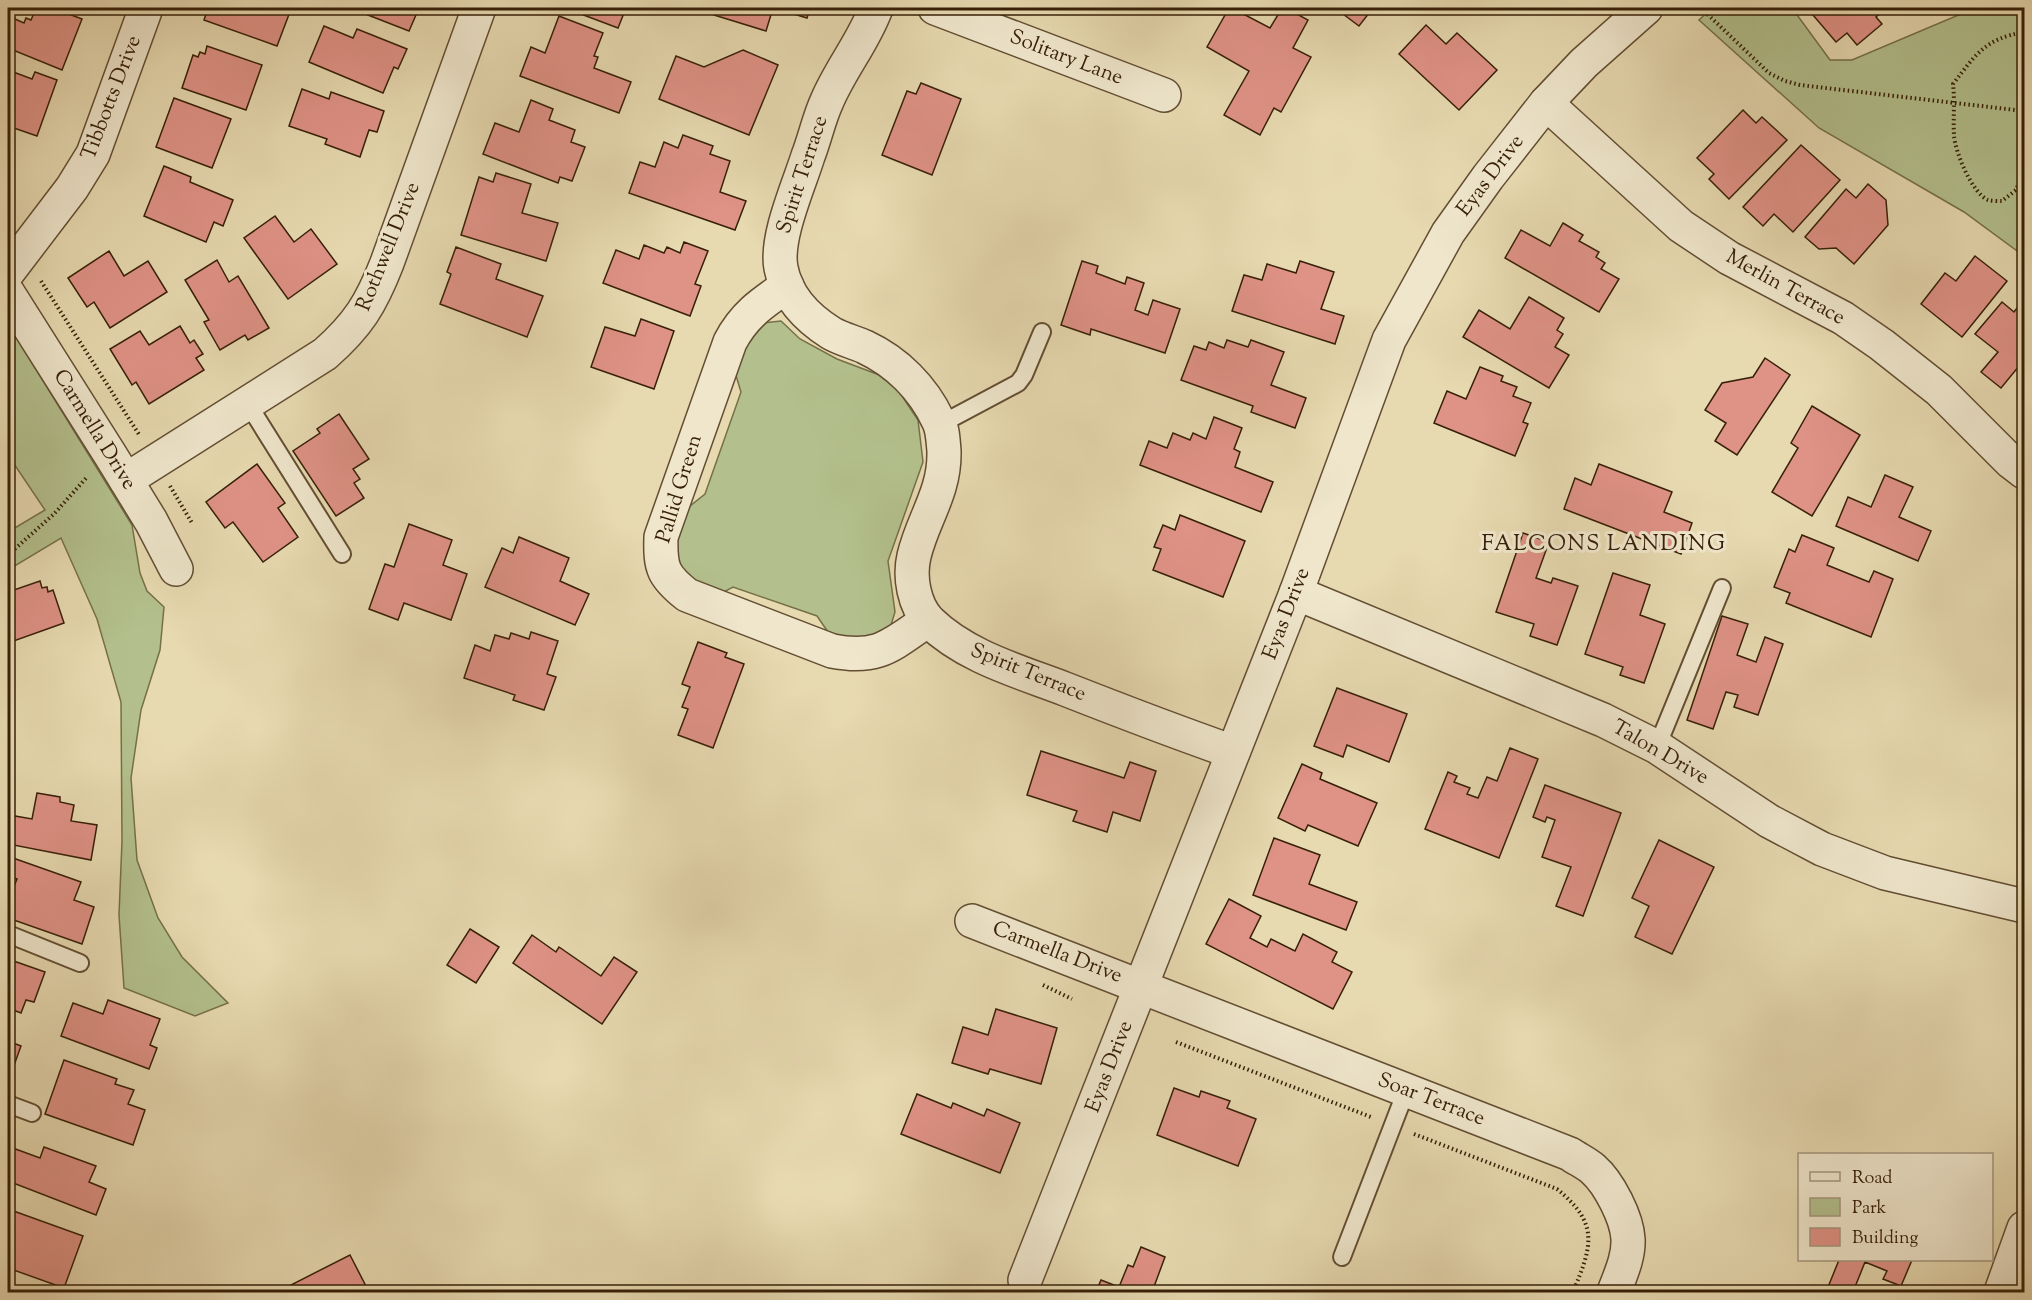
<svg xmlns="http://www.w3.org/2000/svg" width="2032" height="1300" viewBox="0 0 2032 1300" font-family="'Sorts Mill Goudy',serif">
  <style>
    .green { fill: #b3c08d; stroke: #75704a; stroke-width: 1.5 }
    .building { fill: #df9286; stroke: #372008; stroke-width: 1.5 }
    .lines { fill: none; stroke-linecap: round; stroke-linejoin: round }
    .service-casing { stroke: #634e32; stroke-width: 20 }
    .minor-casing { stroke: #634e32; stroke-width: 36 }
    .path { stroke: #372008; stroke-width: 4; stroke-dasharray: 1.5 3; stroke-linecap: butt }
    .service { stroke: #efe6cc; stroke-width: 16 }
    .minor { stroke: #efe6cc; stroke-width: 33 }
    .labels { text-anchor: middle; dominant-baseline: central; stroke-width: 6; stroke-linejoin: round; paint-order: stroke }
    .street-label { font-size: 21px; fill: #372008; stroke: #efe6cc }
    .neighbourhood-label { font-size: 22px; letter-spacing: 1.5px; fill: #372008; stroke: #efe6cc }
  </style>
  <rect width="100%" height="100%" fill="#e7d9b0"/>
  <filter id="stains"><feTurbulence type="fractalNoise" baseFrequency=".00333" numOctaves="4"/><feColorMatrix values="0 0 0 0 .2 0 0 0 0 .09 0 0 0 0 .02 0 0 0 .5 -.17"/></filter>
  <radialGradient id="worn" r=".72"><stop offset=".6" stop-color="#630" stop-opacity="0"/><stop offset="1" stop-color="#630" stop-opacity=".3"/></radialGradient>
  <g class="green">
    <polygon points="1712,8 1792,8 1830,60 1852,60 1975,8 2024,8 2024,256 1964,212 1819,128 1699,20"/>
    <polygon points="781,321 800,339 837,359 882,376 898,390 918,420 923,462 888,561 895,612 891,625 878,635 862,642 828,632 817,616 733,587 722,593 695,581 681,569 674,547 685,510 705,494 741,392 734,369 748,332 762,323"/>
    <polygon points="8,324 132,525 140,573 147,591 164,607 160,650 141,710 131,778 137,860 158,918 182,957 228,1003 195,1016 124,988 119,915 122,841 121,702 97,619 61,538 8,570 8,532 45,510 8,455"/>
  </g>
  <g class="building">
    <polygon points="27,8 53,8 82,19 62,70 8,48 8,16 24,23 26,18 31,20 34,13 26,10"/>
    <polygon points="208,8 286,8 291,9 277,46 204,20"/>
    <polygon points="350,8 419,8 409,31"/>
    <polygon points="565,8 626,8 618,28"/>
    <polygon points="717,8 773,8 766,31 714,15"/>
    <polygon points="774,8 810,8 807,18"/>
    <polygon points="1229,8 1232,8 1270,28 1282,8 1286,8 1308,20 1293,48 1311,57 1281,112 1274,108 1260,135 1224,115 1249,71 1207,47"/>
    <polygon points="1335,8 1373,8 1359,26"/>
    <polygon points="1807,8 1884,8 1885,9 1876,17 1882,24 1857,45 1847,33 1836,42"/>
    <polygon points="559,16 603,33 594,56 598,57 594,68 631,82 619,113 520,76 531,47 545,53"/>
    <polygon points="1426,25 1446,44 1457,33 1497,70 1459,110 1399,54"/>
    <polygon points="324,26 353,38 357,29 407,49 398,69 394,67 383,93 309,62"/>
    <polygon points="207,46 262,65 246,110 182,88 193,55 198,57 200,52 205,54"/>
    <polygon points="743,50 778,65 749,135 659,99 676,56 704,67"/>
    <polygon points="8,70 32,79 35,72 57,80 37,136 8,126"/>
    <polygon points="921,83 961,99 932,175 882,155 907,91 916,94"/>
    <polygon points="302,89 329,99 331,92 384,111 377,132 369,130 360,157 325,144 327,139 289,126"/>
    <polygon points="174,98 231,119 212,168 156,147"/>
    <polygon points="531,100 553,109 549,120 575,130 571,142 585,147 572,181 560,177 558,183 483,154 495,123 519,132"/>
    <polygon points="1743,110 1756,123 1762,117 1787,140 1729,199 1709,179 1714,174 1697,158"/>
    <polygon points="683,135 713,146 710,154 730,161 720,192 746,201 735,230 629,193 640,162 655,167 664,142 678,148"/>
    <polygon points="1801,145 1840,180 1793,232 1774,214 1763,226 1743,207"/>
    <polygon points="164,166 191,177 190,182 233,200 223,226 214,222 206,242 144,216"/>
    <polygon points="496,173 531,184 522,213 558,223 546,261 461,235 479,177 493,182"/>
    <polygon points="1868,184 1886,200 1888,225 1854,264 1836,248 1819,249 1805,237 1846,189 1856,198"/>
    <polygon points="275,216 294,242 311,229 337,264 288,299 244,238"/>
    <polygon points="1563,223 1583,235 1579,241 1599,252 1596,257 1605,263 1601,269 1619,279 1599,312 1505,258 1521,230 1550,246"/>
    <polygon points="684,242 708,251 695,284 701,286 690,316 603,283 616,250 639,259 644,245 664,253 667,247 680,253"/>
    <polygon points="456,247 501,264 496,279 543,296 527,337 440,304 451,274 447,272"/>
    <polygon points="109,251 124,276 148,261 167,292 110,328 94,302 87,307 68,278"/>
    <polygon points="1975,256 2007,281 1962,337 1921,304 1945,273 1956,281"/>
    <polygon points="217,260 229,282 238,276 269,328 248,340 245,335 220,350 204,322 209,320 185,280"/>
    <polygon points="1082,261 1098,266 1096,273 1125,284 1127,277 1144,283 1135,310 1148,315 1153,300 1180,309 1165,353 1091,329 1090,335 1061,325"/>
    <polygon points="1300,261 1334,272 1321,309 1344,316 1335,344 1232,311 1244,275 1262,280 1267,264 1296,273"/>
    <polygon points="1529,297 1564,318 1557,330 1563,334 1555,347 1569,355 1549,388 1463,337 1479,310 1510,329"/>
    <polygon points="2024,299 2024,360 2001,388 1981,372 1998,352 1975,334 2002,302 2014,312"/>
    <polygon points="641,319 674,331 654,389 591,367 605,327 635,336"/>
    <polygon points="180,326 190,343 194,340 203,354 196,358 204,370 149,404 136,382 132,385 110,349 140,331 149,345"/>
    <polygon points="1227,340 1248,347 1251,340 1284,352 1271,385 1306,398 1295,428 1251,412 1253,406 1181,380 1194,346 1206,350 1209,342 1224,348"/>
    <polygon points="1765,358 1790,375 1737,455 1715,441 1726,423 1705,410 1722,383 1753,377"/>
    <polygon points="1480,367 1503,376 1501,381 1517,387 1513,396 1531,403 1523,422 1528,424 1515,456 1434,423 1447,391 1466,399"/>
    <polygon points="1812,406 1860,435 1812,516 1772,492 1798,448 1791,443"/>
    <polygon points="339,414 369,459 353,469 360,479 354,483 364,498 336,516 293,451 320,433 317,429"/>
    <polygon points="1214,417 1242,428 1234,449 1240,452 1235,467 1273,482 1261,512 1140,465 1149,441 1167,448 1173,433 1190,440 1193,433 1206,439"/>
    <polygon points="257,464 285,503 278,508 298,537 263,562 233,522 225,528 206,502"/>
    <polygon points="1599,464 1672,492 1664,512 1692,523 1681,554 1564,509 1575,478 1591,485"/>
    <polygon points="1885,475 1913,487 1899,517 1931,531 1918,561 1836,526 1848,497 1871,507"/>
    <polygon points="1180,515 1245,541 1223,597 1153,570 1161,549 1154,547 1163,525 1175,530"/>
    <polygon points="409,524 452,540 443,565 467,574 451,620 404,603 398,620 369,609 385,564 394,567"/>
    <polygon points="1523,533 1549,542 1536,578 1551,583 1553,578 1578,586 1557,645 1530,636 1534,624 1496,612"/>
    <polygon points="1802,535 1834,548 1827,565 1869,582 1874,571 1893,579 1871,637 1786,603 1790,593 1774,587 1789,549 1795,552"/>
    <polygon points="519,537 569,558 560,581 589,594 575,625 485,587 502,548 513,553"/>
    <polygon points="1613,573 1650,585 1640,615 1665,624 1644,683 1620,675 1623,667 1585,654"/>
    <polygon points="40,581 42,588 47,587 48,592 53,590 64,623 8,643 8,592"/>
    <polygon points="1722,616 1748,624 1737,655 1756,662 1765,637 1783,644 1758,715 1734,707 1738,695 1726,692 1713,729 1687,720"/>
    <polygon points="531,632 558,641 547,674 556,677 544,710 513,700 515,695 464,678 475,645 490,651 495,635 509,639 511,633 529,639"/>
    <polygon points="698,642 727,653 725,657 744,664 713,748 678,735 688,709 682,707 690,687 682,684"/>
    <polygon points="1337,688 1407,714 1389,762 1347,745 1343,757 1314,746"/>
    <polygon points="1510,748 1538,759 1499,858 1425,829 1448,772 1457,776 1454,782 1470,788 1467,794 1478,798 1487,777 1497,781"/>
    <polygon points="1041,751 1124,778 1130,762 1156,771 1140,821 1113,812 1107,832 1073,821 1077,811 1027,795"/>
    <polygon points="1302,764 1322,773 1320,779 1377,803 1358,846 1308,825 1305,831 1278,818"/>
    <polygon points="1545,785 1621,813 1583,916 1556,906 1571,867 1542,857 1555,820 1547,817 1545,822 1533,817"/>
    <polygon points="37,793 60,797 60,802 74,805 71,821 97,825 91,860 8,844 9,815 32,819"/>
    <polygon points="1274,838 1320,855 1309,884 1357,902 1346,930 1253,895"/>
    <polygon points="1659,840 1714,867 1672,954 1635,937 1649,906 1632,898"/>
    <polygon points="13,858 81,882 74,900 94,907 82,944 8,918 8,884 14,886 17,879 8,876"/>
    <polygon points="1229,899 1261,916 1250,938 1267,947 1271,939 1295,951 1303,934 1337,952 1332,962 1352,972 1333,1009 1206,944"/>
    <polygon points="470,929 499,947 476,983 447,965"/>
    <polygon points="532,935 556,952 559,947 601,976 614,957 637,972 602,1024 513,963"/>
    <polygon points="8,959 45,972 34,1002 26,1000 21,1013 8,1008"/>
    <polygon points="108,1000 160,1019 150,1045 157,1048 149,1069 61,1036 73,1003 103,1014"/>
    <polygon points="996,1009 1057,1028 1041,1084 990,1069 988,1074 952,1063 963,1027 988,1035"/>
    <polygon points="8,1041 21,1046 8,1082"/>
    <polygon points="64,1060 117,1079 115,1084 134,1090 128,1104 145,1110 133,1145 45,1114"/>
    <polygon points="1174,1088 1199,1097 1201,1091 1230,1101 1227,1108 1256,1119 1238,1166 1157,1135"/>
    <polygon points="917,1094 951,1108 953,1103 984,1116 987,1109 1020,1123 1000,1173 901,1134"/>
    <polygon points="10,1147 40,1158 44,1147 96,1166 89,1182 106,1189 96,1215 8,1181 8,1153"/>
    <polygon points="8,1209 83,1236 64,1288 8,1268 8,1257 14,1238 8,1235"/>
    <polygon points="1141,1247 1165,1257 1152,1292 1096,1292 1101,1280 1119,1287 1128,1265 1133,1267"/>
    <polygon points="350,1255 369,1292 287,1292 285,1288"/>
    <polygon points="1839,1260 1912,1260 1901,1286 1883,1279 1887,1271 1865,1262 1853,1292 1826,1292"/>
  </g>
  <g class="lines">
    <defs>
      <g id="service">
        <polyline points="248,404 342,554"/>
        <polyline points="941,424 1018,383 1024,375 1042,332"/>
        <polyline points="1657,747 1722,588"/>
        <polyline points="8,934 80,963"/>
        <polyline points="8,1104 32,1113"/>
        <polyline points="1342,1257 1406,1091"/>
      </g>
      <g id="minor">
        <path d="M 876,8 C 864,41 841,68 827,101 C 819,118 815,138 808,156 C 799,185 775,238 781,268 C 786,296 807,318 831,333 C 841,339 854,342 865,347 C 897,362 923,388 938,420 C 943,429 943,441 944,451 C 945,493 923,518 914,556 C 909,577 914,605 929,621 C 966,657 1018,671 1065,689 C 1121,711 1176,732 1233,752"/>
        <polyline points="935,8 1164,95"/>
        <polyline points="1546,103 1681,226 1729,258 1843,318 1882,345 1939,390 2011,462 2024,472"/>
        <polyline points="8,272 72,188 93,154 146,8"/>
        <path d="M 787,286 C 762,303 744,315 730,342 L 661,537 C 660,568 663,576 687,595 L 832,651 C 879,660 891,645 928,620"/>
        <polyline points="8,293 111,456 151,521 176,569"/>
        <path d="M 126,480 L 325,354 C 358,325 371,304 387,263 L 479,8"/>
        <polyline points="1296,593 1603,720 1657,747 1769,821 1822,849 1885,873 2024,906"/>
        <path d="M 972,921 L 1570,1154 C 1577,1159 1586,1163 1593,1169 C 1609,1183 1627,1218 1628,1239 C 1629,1257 1620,1276 1614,1292"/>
        <polyline points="1025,1280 1296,593 1389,340 1448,233 1488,177 1546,103 1584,63 1646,8"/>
        <polyline points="2001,1292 2024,1228"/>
      </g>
    </defs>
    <use href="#service" class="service-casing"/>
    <use href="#minor" class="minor-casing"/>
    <g class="path">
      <polyline points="1701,8 1769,73 1785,81 1800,85 2024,111"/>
      <path d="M 2024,32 C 1985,39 1976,54 1953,84 C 1955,101 1953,118 1954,135 C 1955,152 1972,193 1988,200 C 1992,201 1998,201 2002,201 L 2016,190 L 2024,171"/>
      <polyline points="41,281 140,436"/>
      <polyline points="170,486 192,523"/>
      <polyline points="8,555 54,514 87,477"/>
      <polyline points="1043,985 1072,999"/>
      <polyline points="1176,1042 1371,1117"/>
      <path d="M 1414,1134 L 1557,1189 C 1600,1224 1592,1246 1573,1292"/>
    </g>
    <use href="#service" class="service"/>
    <use href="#minor" class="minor"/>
  </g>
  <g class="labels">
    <g class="street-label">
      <text transform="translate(1066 58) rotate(21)">Solitary Lane</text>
      <text transform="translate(112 98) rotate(-69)">Tibbotts Drive</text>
      <text transform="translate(803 175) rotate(-72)">Spirit Terrace</text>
      <text transform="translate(1491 176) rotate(-53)">Eyas Drive</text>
      <text transform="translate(389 247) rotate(-68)">Rothwell Drive</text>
      <text transform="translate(1785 288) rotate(29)">Merlin Terrace</text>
      <text transform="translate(94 430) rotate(58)">Carmella Drive</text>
      <text transform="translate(680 489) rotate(-73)">Pallid Green</text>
      <text transform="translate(1287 614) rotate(-69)">Eyas Drive</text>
      <text transform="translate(1028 673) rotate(22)">Spirit Terrace</text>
      <text transform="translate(1660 753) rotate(30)">Talon Drive</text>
      <text transform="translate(1057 953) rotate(21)">Carmella Drive</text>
      <text transform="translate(1110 1067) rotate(-69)">Eyas Drive</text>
      <text transform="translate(1431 1100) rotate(21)">Soar Terrace</text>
    </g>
    <g class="neighbourhood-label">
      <text x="1604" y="545">FALCONS LANDING</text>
    </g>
  </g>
  <rect width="2032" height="1300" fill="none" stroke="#e7d9b0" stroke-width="30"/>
  <rect x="9" y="9" width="2014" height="1282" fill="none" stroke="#372008" stroke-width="3"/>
  <rect x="15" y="15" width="2002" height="1270" fill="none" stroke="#372008" stroke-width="1.5"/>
  <rect x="1798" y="1153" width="195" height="108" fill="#efe6cc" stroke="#a5977e" stroke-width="1.5"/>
  <rect x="1810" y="1172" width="30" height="9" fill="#efe6cc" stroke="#a5977e" stroke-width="1.5"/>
  <text x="1852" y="1183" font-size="18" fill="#372008">Road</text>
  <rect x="1810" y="1198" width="30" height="18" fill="#b3c08d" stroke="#a5977e" stroke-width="1.5"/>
  <text x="1852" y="1213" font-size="18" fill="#372008">Park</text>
  <rect x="1810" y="1228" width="30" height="18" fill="#df9286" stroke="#a5977e" stroke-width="1.5"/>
  <text x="1852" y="1243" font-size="18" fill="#372008">Building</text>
  <rect width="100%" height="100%" filter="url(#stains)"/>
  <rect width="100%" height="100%" fill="url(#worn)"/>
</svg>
